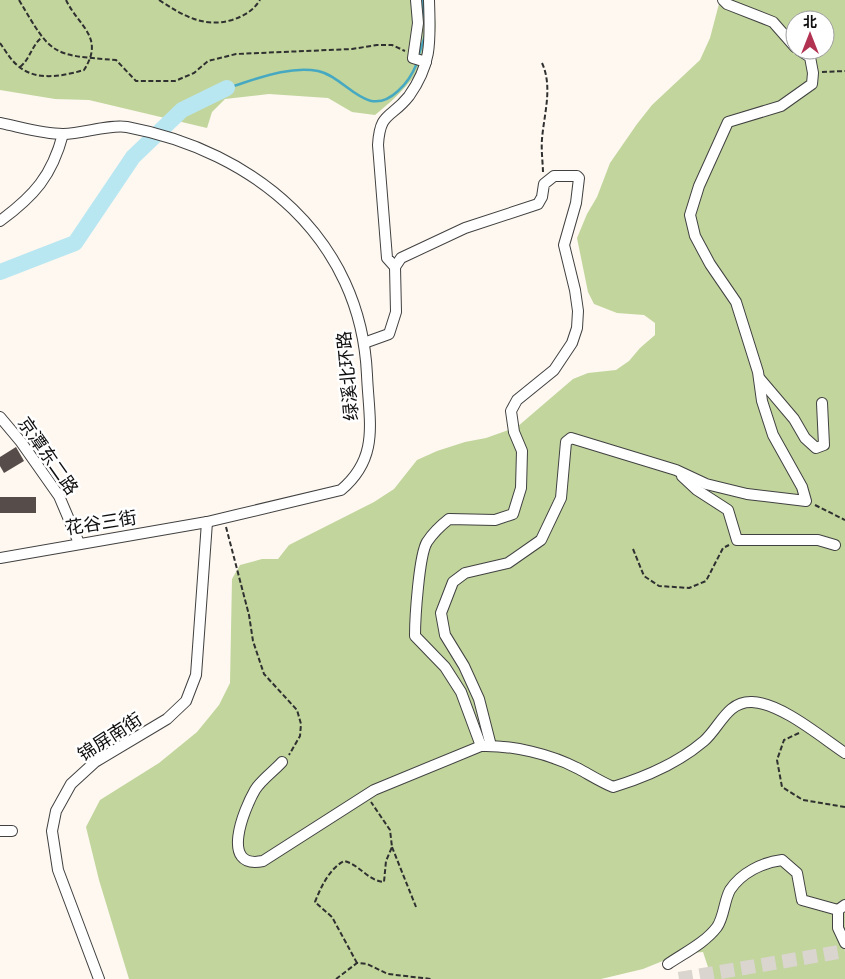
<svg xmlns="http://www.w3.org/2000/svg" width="845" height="979" viewBox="0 0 845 979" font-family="Bitter,'Noto Sans SC',serif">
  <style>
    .forest { fill: #c1d59d; fill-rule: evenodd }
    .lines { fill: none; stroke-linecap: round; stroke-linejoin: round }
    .stream { stroke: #47a9c1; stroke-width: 2.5 }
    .river { stroke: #b9e7f1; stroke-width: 16 }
    .building { fill: #564d4b }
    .highway-tunnel { stroke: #dad5ce; stroke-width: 14; stroke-dasharray: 14 7; stroke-linecap: butt }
    .minor-casing { stroke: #414141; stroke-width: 12 }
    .path { stroke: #303030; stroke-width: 2; stroke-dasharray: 5 2.5; stroke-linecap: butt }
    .minor { stroke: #fff; stroke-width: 10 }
    .labels { text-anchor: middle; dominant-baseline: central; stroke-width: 5; stroke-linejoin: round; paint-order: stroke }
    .street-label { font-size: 18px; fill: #0e0e0e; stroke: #fff }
  </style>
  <rect width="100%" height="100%" fill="#fef8f0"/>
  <g class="forest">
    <path d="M 0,0 L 428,0 C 430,6 434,12 435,18 C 441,55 401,95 375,115 L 352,112 L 328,98 L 269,94 L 225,99 L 212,112 L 207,128 L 89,100 L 55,99 L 0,90 Z"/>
    <path d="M 720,0 L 845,0 L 845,979 L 712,979 L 703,952 L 680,954 L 643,969 L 601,979 L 129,979 L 99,880 L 86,827 L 100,800 L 159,763 L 197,732 L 219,705 L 230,683 L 232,579 L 240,565 L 262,559 L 278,559 L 289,545 L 374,502 L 394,489 L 417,460 L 437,451 L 465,442 L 486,438 L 517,427 L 573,379 L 588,373 L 616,370 L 629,361 L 640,348 L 655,335 L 655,323 L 644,315 L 617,313 L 594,304 L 588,292 L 577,238 L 587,214 L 597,197 L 610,163 L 637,124 L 652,105 L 700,60 L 710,38 ZM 795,20 L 825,20 L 825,50 L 795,50 Z"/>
  </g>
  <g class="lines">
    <g class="stream">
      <polyline points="422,0 425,18"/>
      <polyline points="418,57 425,36"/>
      <path d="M 227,88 C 254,80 289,65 318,71 C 347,77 366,121 398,91 C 406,84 413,73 417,63"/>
    </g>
    <polyline class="river" points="0,272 75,243 133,157 182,110 227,88"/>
  </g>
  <g class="building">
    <polygon points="16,447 24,461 4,473 0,466 0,457"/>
    <rect x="0" y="497" width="36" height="16"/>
  </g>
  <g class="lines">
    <polyline class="highway-tunnel" points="679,979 845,951"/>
    <defs>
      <g id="minor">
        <polyline points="416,0 418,23 413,58 426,62"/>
        <polyline points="723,0 727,4 773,22 795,47"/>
        <path d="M 0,123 C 20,127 43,134 63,134 C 83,134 109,124 127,127 C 255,151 361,239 367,375 C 369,422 380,457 341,490 L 207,522 L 0,558"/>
        <path d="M 0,221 C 34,196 52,176 63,134"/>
        <path d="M 395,267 L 387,258 L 378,145 C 380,111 391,119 409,96 C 433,62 430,39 429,0"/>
        <path d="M 364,343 L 389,334 L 396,312 L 395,267 L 401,258 L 465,228 L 538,204 L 542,197 L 544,184 L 554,176 L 577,176 L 579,178 L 576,203 L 564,245 L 575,290 L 578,311 L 577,328 L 572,343 L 554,370 L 517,400 L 511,411 L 514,432 L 522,451 L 521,488 L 513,514 L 495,520 L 449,519 C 440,526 433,533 427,542 C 419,555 415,618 415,636 L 445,667 L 461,692 L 481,746 C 512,745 551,754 579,769 C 590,775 601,782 613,787 C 646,777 677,764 704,741 C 720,727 727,701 752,702 C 781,703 821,737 845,753"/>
        <polyline points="760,379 794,419 805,438 816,448 824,445 822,403"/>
        <polyline points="0,417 21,442 59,496 79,543"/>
        <polyline points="682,476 697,490 728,510 737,540 818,540 835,545"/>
        <polyline points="491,746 479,699 464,666 445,635 441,613 453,582 465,573 508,563 541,540 561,498 566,442 571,438 676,470 706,484 747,494 806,501 802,487 773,435 762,401 758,372 736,302 710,264 695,236 690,215 699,186 728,122 781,106 812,84 813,73 810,57 799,50"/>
        <path d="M 282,762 C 274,771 261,780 255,790 C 244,809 219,870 263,861 L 374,790 L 481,746"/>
        <polyline points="0,831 12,831"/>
        <polyline points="845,905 838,910 838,928 845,943"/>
        <path d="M 668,964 C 684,953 705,943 717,927 C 724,917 724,901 730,890 C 741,873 763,862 782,860 L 797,873 L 802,900 L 838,910"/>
        <polyline points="99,979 58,870 52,831 56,811 71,784 95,762 167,719 186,701 196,675 207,522"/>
      </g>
    </defs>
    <use href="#minor" class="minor-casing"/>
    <g class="path">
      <path d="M 19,0 C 52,56 51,55 116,60 L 136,81 L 175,81 L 194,73 L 208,61 L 236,54 L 352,49 L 377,45 L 392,45 L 405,51"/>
      <path d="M 159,0 C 184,16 203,28 232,20 C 244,16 253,11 260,0"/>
      <path d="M 0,43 C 5,50 10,59 17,65 C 35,82 63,76 84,70 C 105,37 79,27 66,0"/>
      <path d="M 542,63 C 553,87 544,114 542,139 C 541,151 543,163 543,174"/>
      <path d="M 20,67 C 30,59 31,47 41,38"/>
      <polyline points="822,72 845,71"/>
      <polyline points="815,505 845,520"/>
      <polyline points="226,527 249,615 253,641 264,674 297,710 301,724 300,736 289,755"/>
      <polyline points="633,549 644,576 659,586 689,588 706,581 723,548 729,545"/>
      <polyline points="799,733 784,740 777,760 782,787 803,800 845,807"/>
      <polyline points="392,847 416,907"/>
      <path d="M 357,963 L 332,917 L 315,902 C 321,887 329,869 344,861 C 359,864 368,881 384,882 L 386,861 L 392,847 L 390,830 L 371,802"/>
      <polyline points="336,979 357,963 367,964 388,974 431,979"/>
    </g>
    <use href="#minor" class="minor"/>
  </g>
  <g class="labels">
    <g class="street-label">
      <text transform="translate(348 376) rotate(-95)">绿溪北环路</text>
      <text transform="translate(48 456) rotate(55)">京潭东二路</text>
      <text transform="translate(101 523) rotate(-9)">花谷三街</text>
      <text transform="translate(110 737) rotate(-33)">锦屏南街</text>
    </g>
  </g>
  <g transform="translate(810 35)"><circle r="24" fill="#ffffff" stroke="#9f9f9f"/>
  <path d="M0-4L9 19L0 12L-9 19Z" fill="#b23252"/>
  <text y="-8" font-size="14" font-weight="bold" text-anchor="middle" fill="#0e0e0e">北</text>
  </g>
</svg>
